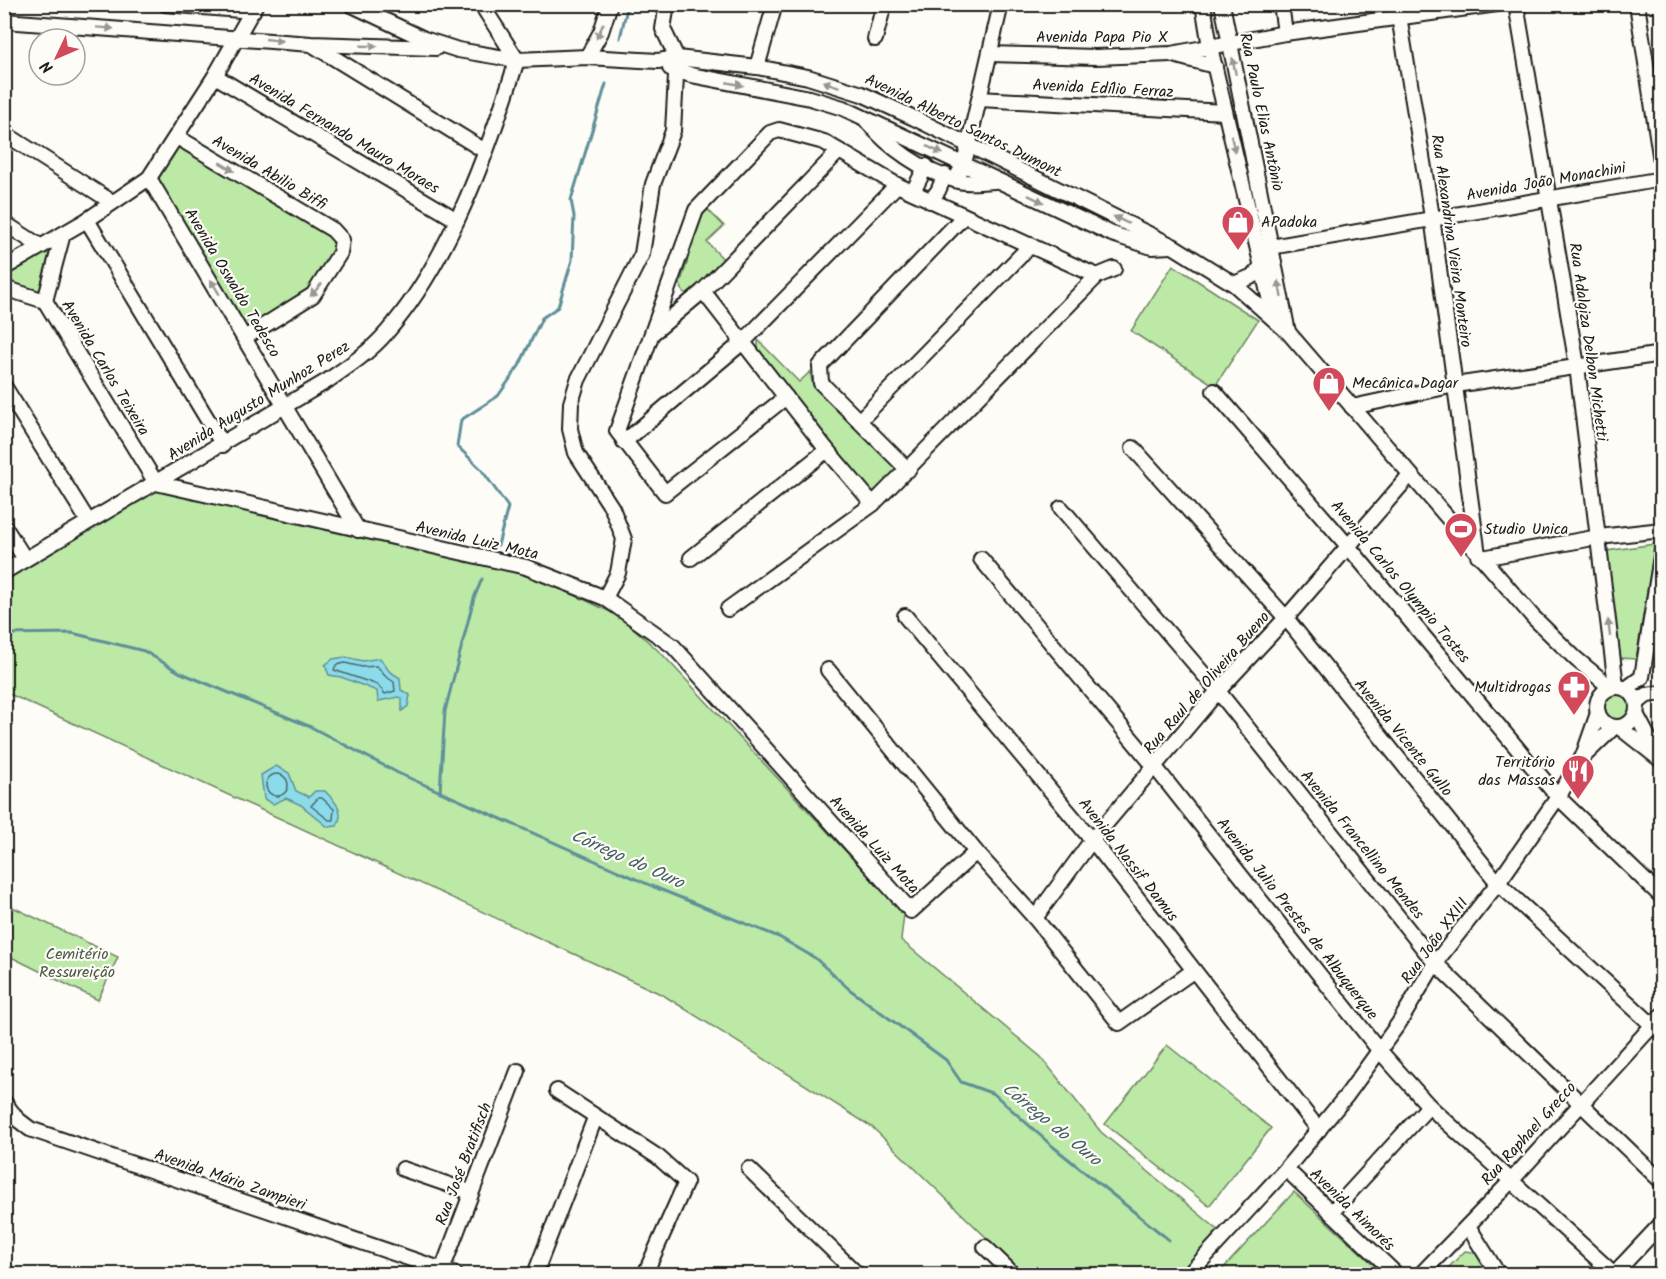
<svg xmlns="http://www.w3.org/2000/svg" width="1666" height="1279" viewBox="0 0 1666 1279" font-family="Kalam,sans-serif">
  <style>
    .green { fill: #bce9a6; stroke: #6c8261; stroke-width: 1.5 }
    .water { fill: #8cdbea; stroke: #5f8f98; stroke-width: 1.5 }
    .lines { fill: none; stroke-linecap: round; stroke-linejoin: round }
    .shore { stroke: #49686e; stroke-width: 1.5 }
    .stream { stroke: #5f8f98; stroke-width: 3 }
    .minor-casing { stroke: #1c1c1c; stroke-width: 18 }
    .minor { stroke: #fdfcf7; stroke-width: 14 }
    .oneway { fill: #989794 }
    .labels { text-anchor: middle; dominant-baseline: central; stroke-width: 4.5; stroke-linejoin: round; paint-order: stroke }
    .street-label { font-size: 16px; fill: #1c1c1c; stroke: #fdfcf7 }
    .poi-label { font-size: 16px; fill: #1c1c1c; stroke: #fdfcf7; text-anchor: start }
    .park-label { font-size: 16px; fill: #4c5a45; stroke: #fdfcf7 }
    .water-label { font-size: 18px; font-style: italic; fill: #435f64; stroke: #fdfcf7 }
  </style>
  <rect width="100%" height="100%" fill="#fdfcf7"/>
  <filter id="ink" filterUnits="userSpaceOnUse"><feTurbulence type="fractalNoise" baseFrequency=".0167" numOctaves="2"/><feDisplacementMap in="SourceGraphic" scale="12" xChannelSelector="R" yChannelSelector="G"/><feConvolveMatrix kernelMatrix="1 2 1 2 8 2 1 2 1" color-interpolation-filters="sRGB"/></filter>
  <g filter="url(#ink)">
    <g class="green">
      <path d="M 181,146 L 327,231 L 333,240 L 333,251 L 312,286 L 306,294 L 251,328 L 242,324 L 159,183 C 157,171 170,151 181,146 Z"/>
      <polygon points="702,204 724,226 707,242 727,263 691,296 683,292 680,284 687,263 697,212"/>
      <polygon points="45,252 49,255 40,291 7,283 5,277"/>
      <polygon points="1173,265 1258,320 1215,386 1131,331"/>
      <polygon points="758,340 799,382 810,372 813,385 898,468 875,494 868,490 758,352"/>
      <polygon points="156,484 526,572 621,617 663,655 904,914 901,940 1041,1057 1101,1132 1223,1234 1183,1274 1102,1274 1094,1268 1089,1274 1024,1274 872,1127 663,995 5,692 5,575"/>
      <polygon points="1655,544 1636,659 1620,658 1607,551"/>
      <circle cx="1617" cy="707" r="15"/>
      <polygon points="4,903 118,957 98,1000 5,954"/>
      <polygon points="1167,1045 1271,1128 1209,1206 1105,1124"/>
      <polygon points="1294,1192 1384,1274 1218,1274"/>
      <polygon points="1465,1251 1478,1253 1491,1274 1442,1274"/>
    </g>
    <g class="water">
      <polygon points="345,657 363,661 380,658 389,671 400,678 401,690 410,695 408,706 402,711 402,699 399,697 378,701 377,691 341,677 329,675 325,665 333,659"/>
      <path d="M 276,766 L 289,773 L 296,791 L 309,797 L 315,791 L 325,791 C 336,803 345,810 337,826 L 328,827 L 301,805 L 286,798 L 273,804 L 264,799 L 261,775 Z"/>
    </g>
    <g class="lines">
      <g class="shore">
        <polygon points="345,663 362,667 377,666 385,676 394,682 395,691 385,694 378,685 334,670 336,665"/>
        <circle cx="277" cy="785" r="11"/>
        <polygon points="318,798 322,798 334,809 333,820 329,820 311,806"/>
      </g>
      <g class="stream">
        <polyline points="620,38 628,4"/>
        <polyline points="498,545 508,507 481,469 457,446 461,420 498,396 519,366 542,318 558,307 572,260 574,216 571,200 606,84"/>
        <polyline points="4,634 72,633 144,651 179,672 311,727 398,773 654,887 779,937 815,958 849,989 946,1060 961,1082 994,1094 1051,1145 1169,1240"/>
        <polyline points="440,792 445,711 474,598 482,579"/>
      </g>
      <defs>
        <g id="minor">
          <polyline points="165,4 253,11"/>
          <polyline points="350,4 424,39 458,50 517,60 587,57 658,61 677,58 757,67 808,77 862,94 914,118 1173,246 1234,284 1288,332 1533,617 1576,659 1610,687"/>
          <polyline points="1203,4 1210,47 1274,318"/>
          <polyline points="1222,4 1288,332"/>
          <polyline points="1281,4 1285,33"/>
          <polyline points="1397,4 1432,217 1478,555"/>
          <polyline points="1516,4 1577,366 1616,686"/>
          <polyline points="1637,4 1662,168"/>
          <polyline points="4,21 311,44 436,48"/>
          <polyline points="875,39 884,4"/>
          <polyline points="313,45 485,151"/>
          <polyline points="990,54 1096,57 1171,54 1285,33 1497,4"/>
          <polyline points="1173,55 1215,66"/>
          <polyline points="587,57 601,32 610,4"/>
          <polyline points="757,67 775,4"/>
          <polyline points="670,68 691,75 810,98 843,108 1112,234 1152,247 1171,246"/>
          <polyline points="215,76 457,220"/>
          <polyline points="979,99 1225,112"/>
          <path d="M 866,120 C 888,147 923,172 958,181 C 969,184 983,181 995,181"/>
          <polyline points="4,133 112,202"/>
          <polyline points="177,137 333,230 342,240 340,253 313,295 246,337"/>
          <polyline points="149,178 358,530"/>
          <polyline points="955,180 964,164 1001,4"/>
          <polyline points="913,192 926,166"/>
          <polyline points="930,201 938,191 945,175"/>
          <polyline points="87,220 223,445"/>
          <polyline points="4,223 40,246"/>
          <polyline points="1259,249 1662,179"/>
          <polyline points="4,268 87,220 149,178 215,76 256,4"/>
          <polyline points="1234,284 1253,276 1262,266"/>
          <polyline points="4,288 45,301 156,483 526,567 605,598 673,646 911,911 976,852"/>
          <polyline points="703,291 827,450 873,504"/>
          <polyline points="45,301 63,234"/>
          <polyline points="654,332 703,291 839,151"/>
          <polyline points="4,386 88,521"/>
          <polyline points="1214,391 1347,545 1558,797 1662,897"/>
          <polyline points="786,397 665,493 617,431 696,210 770,133 779,130 824,142 897,185 1097,276"/>
          <polyline points="1352,407 1455,385 1662,354"/>
          <polyline points="860,420 1031,245"/>
          <polyline points="624,442 744,341 897,185"/>
          <polyline points="1133,448 1286,618 1498,883 1662,1034"/>
          <polyline points="908,470 821,383 820,366 964,216"/>
          <polyline points="1061,508 1218,691 1435,963 1662,1182"/>
          <polyline points="4,526 25,559"/>
          <polyline points="691,558 827,450"/>
          <polyline points="1482,558 1599,537 1662,530"/>
          <polyline points="981,559 1155,767 1379,1050 1429,1106 1614,1274"/>
          <path d="M 4,572 L 327,381 C 349,366 370,352 387,332 C 450,260 489,149 517,60 L 481,4"/>
          <polyline points="605,598 618,573 624,539 612,508 576,453 570,429 571,403 578,380 642,254 653,184 673,131 677,58 663,29 667,4"/>
          <polyline points="728,609 873,504 1097,276 1114,269"/>
          <polyline points="905,616 1092,840 1319,1130"/>
          <polyline points="828,670 976,852 1035,918 1119,1023 1193,971"/>
          <circle cx="1617" cy="707" r="20"/>
          <polyline points="1626,689 1642,677 1662,550"/>
          <polyline points="1637,703 1647,695 1662,693"/>
          <polyline points="1636,714 1654,748"/>
          <polyline points="1619,727 1662,761"/>
          <polyline points="1585,755 1614,727"/>
          <polyline points="1035,918 1092,840 1218,691 1286,618 1410,475"/>
          <polyline points="557,1091 658,1157 686,1182 645,1274"/>
          <polyline points="4,1102 17,1119 30,1129 455,1274"/>
          <polyline points="403,1169 470,1192"/>
          <polyline points="749,1169 857,1274"/>
          <polyline points="1286,1169 1396,1274"/>
          <polyline points="1331,1213 1429,1106"/>
          <polyline points="1468,1226 1498,1274"/>
          <polyline points="985,1247 1013,1274"/>
          <polyline points="442,1270 518,1071"/>
          <polyline points="535,1274 595,1118"/>
          <polyline points="1189,1274 1286,1169 1347,1095 1399,1023 1435,963 1498,883 1558,797 1583,756 1598,713"/>
          <polyline points="1421,1274 1511,1181 1662,1015"/>
          <polyline points="1614,1274 1662,1223"/>
        </g>
      </defs>
      <use href="#minor" class="minor-casing"/>
      <use href="#minor" class="minor"/>
    </g>
    <defs><path id="oneway-solid" d="M-6-.8H1V-3.2L6.5 0L1 3.2V.8H-6Z" transform="scale(1.5)"/></defs>
    <g class="oneway">
      <use href="#oneway-solid" transform="translate(105 28) rotate(4)"/>
      <use href="#oneway-solid" transform="translate(600 31) rotate(115)"/>
      <use href="#oneway-solid" transform="translate(274 40) rotate(6)"/>
      <use href="#oneway-solid" transform="translate(369 46) rotate(2)"/>
      <use href="#oneway-solid" transform="translate(1234 66) rotate(-102)"/>
      <use href="#oneway-solid" transform="translate(735 84) rotate(11)"/>
      <use href="#oneway-solid" transform="translate(831 84) rotate(-162)"/>
      <use href="#oneway-solid" transform="translate(1233 144) rotate(76)"/>
      <use href="#oneway-solid" transform="translate(935 150) rotate(25)"/>
      <use href="#oneway-solid" transform="translate(227 167) rotate(31)"/>
      <use href="#oneway-solid" transform="translate(1036 199) rotate(25)"/>
      <use href="#oneway-solid" transform="translate(1121 220) rotate(-154)"/>
      <use href="#oneway-solid" transform="translate(215 287) rotate(-121)"/>
      <use href="#oneway-solid" transform="translate(1280 289) rotate(-100)"/>
      <use href="#oneway-solid" transform="translate(316 290) rotate(132)"/>
      <use href="#oneway-solid" transform="translate(1609 628) rotate(-97)"/>
    </g>
  </g>
  <defs>
    <symbol id="shop-pin" viewBox="-11 -11 22 30"><path d="M0 17L-7.5 6A9.5 9.5 0 1 1 7.5 6Z" fill="#d1495b" stroke="#fdfcf7"/><path d="M-5-2.5h2.3a2.7 3.5 0 0 1 5.4 0H5L5.5 6h-11ZM-1.5-2.5h3a1.5 2.3 0 0 0-3 0Z" fill="#fff"/></symbol>
    <symbol id="stadium-pin" viewBox="-11 -11 22 30"><path d="M0 17L-7.5 6A9.5 9.5 0 1 1 7.5 6Z" fill="#d1495b" stroke="#fdfcf7"/><path d="M0-5a6.5 5 0 1 0 0 10a6.5 5 0 1 0 0-10ZM-3.5-1.8h7v3.6h-7Z" fill="#fff"/></symbol>
    <symbol id="pharmacy-pin" viewBox="-11 -11 22 30"><path d="M0 17L-7.5 6A9.5 9.5 0 1 1 7.5 6Z" fill="#d1495b" stroke="#fdfcf7"/><path d="M-2-6h4v4h4v4h-4v4h-4v-4h-4v-4h4Z" fill="#fff"/></symbol>
    <symbol id="restaurant-pin" viewBox="-11 -11 22 30"><path d="M0 17L-7.5 6A9.5 9.5 0 1 1 7.5 6Z" fill="#d1495b" stroke="#fdfcf7"/><path d="M-5-6h1v4h1v-4h1v4h1v-4h1v5L-1.5 .5V6h-2V.5L-5-1ZM5-6V6H3V1.5H1.5Q1.5-4 5-6Z" fill="#fff"/></symbol>
  </defs>
  <g fill-rule="evenodd">
    <use href="#shop-pin" x="1219" y="203" width="38" height="52"/>
    <use href="#shop-pin" x="1310" y="364" width="38" height="52"/>
    <use href="#stadium-pin" x="1442" y="510" width="38" height="52"/>
    <use href="#pharmacy-pin" x="1555" y="668" width="38" height="52"/>
    <use href="#restaurant-pin" x="1559" y="752" width="38" height="52"/>
  </g>
  <g class="labels">
    <g class="street-label">
      <text x="1102" y="37">Avenida Papa Pio X</text>
      <text transform="translate(1103 89) rotate(3)">Avenida Edílio Ferraz</text>
      <text transform="translate(1261 112) rotate(78)">Rua Paulo Elias Antônio</text>
      <text transform="translate(963 126) rotate(26)">Avenida Alberto Santos Dumont</text>
      <text transform="translate(344 134) rotate(31)">Avenida Fernando Mauro Moraes</text>
      <text transform="translate(269 173) rotate(31)">Avenida Abilio Biffi</text>
      <text transform="translate(1546 182) rotate(-10)">Avenida João Monachini</text>
      <text transform="translate(1451 241) rotate(82)">Rua Alexandrina Vieira Monteiro</text>
      <text transform="translate(232 283) rotate(59)">Avenida Oswaldo Tedesco</text>
      <text transform="translate(1588 342) rotate(82)">Rua Adalgiza Delbon Michetti</text>
      <text transform="translate(105 368) rotate(59)">Avenida Carlos Teixeira</text>
      <text transform="translate(259 401) rotate(-32)">Avenida Augusto Munhoz Perez</text>
      <text transform="translate(477 541) rotate(13)">Avenida Luiz Mota</text>
      <text transform="translate(1400 582) rotate(50)">Avenida Carlos Olympio Tostes</text>
      <text transform="translate(1207 683) rotate(-49)">Rua Raul de Oliveira Bueno</text>
      <text transform="translate(1403 738) rotate(51)">Avenida Vicente Gullo</text>
      <text transform="translate(874 845) rotate(48)">Avenida Luiz Mota</text>
      <text transform="translate(1362 845) rotate(51)">Avenida Francellino Mendes</text>
      <text transform="translate(1128 860) rotate(52)">Avenida Nassif Damus</text>
      <text transform="translate(1297 919) rotate(52)">Avenida Julio Prestes de Albuquerque</text>
      <text transform="translate(1435 941) rotate(-54)">Rua João XXIII</text>
      <text transform="translate(1529 1134) rotate(-48)">Rua Raphael Grecco</text>
      <text transform="translate(464 1164) rotate(-69)">Rua José Bratifisch</text>
      <text transform="translate(230 1180) rotate(19)">Avenida Mário Zampieri</text>
      <text transform="translate(1352 1210) rotate(44)">Avenida Aimorés</text>
    </g>
    <g class="poi-label">
      <text x="1261" y="222">APadoka</text>
      <text x="1352" y="383">Mecânica Dagar</text>
      <text x="1484" y="529">Studio Unica</text>
      <text x="1551" y="687" text-anchor="end">Multidrogas</text>
      <text x="1555" y="762" text-anchor="end">Território<tspan x="1555" dy="18">das Massas</tspan></text>
    </g>
    <g class="park-label">
      <text x="77" y="954">Cemitério<tspan x="77" dy="18">Ressureição</tspan></text>
    </g>
    <g class="water-label">
      <text transform="translate(627 860) rotate(24)">Córrego do Ouro</text>
      <text transform="translate(1051 1125) rotate(39)">Córrego do Ouro</text>
    </g>
  </g>
  <rect width="1666" height="1279" fill="none" stroke="#fdfcf7" stroke-width="24"/>
  <rect x="12" y="12" width="1642" height="1255" fill="none" stroke="#1c1c1c" stroke-width="2" filter="url(#ink)"/>
  <g transform="translate(57 57) rotate(226)"><circle r="28" fill="#fdfcf7" stroke="#a3a29f" stroke-width="1.5"/>
  <path d="M0-4.5L10 22L0 15L-10 22Z" fill="#d1495b"/>
  <text y="-9" font-size="16" font-weight="bold" text-anchor="middle" fill="#1c1c1c">N</text>
  </g>
</svg>
